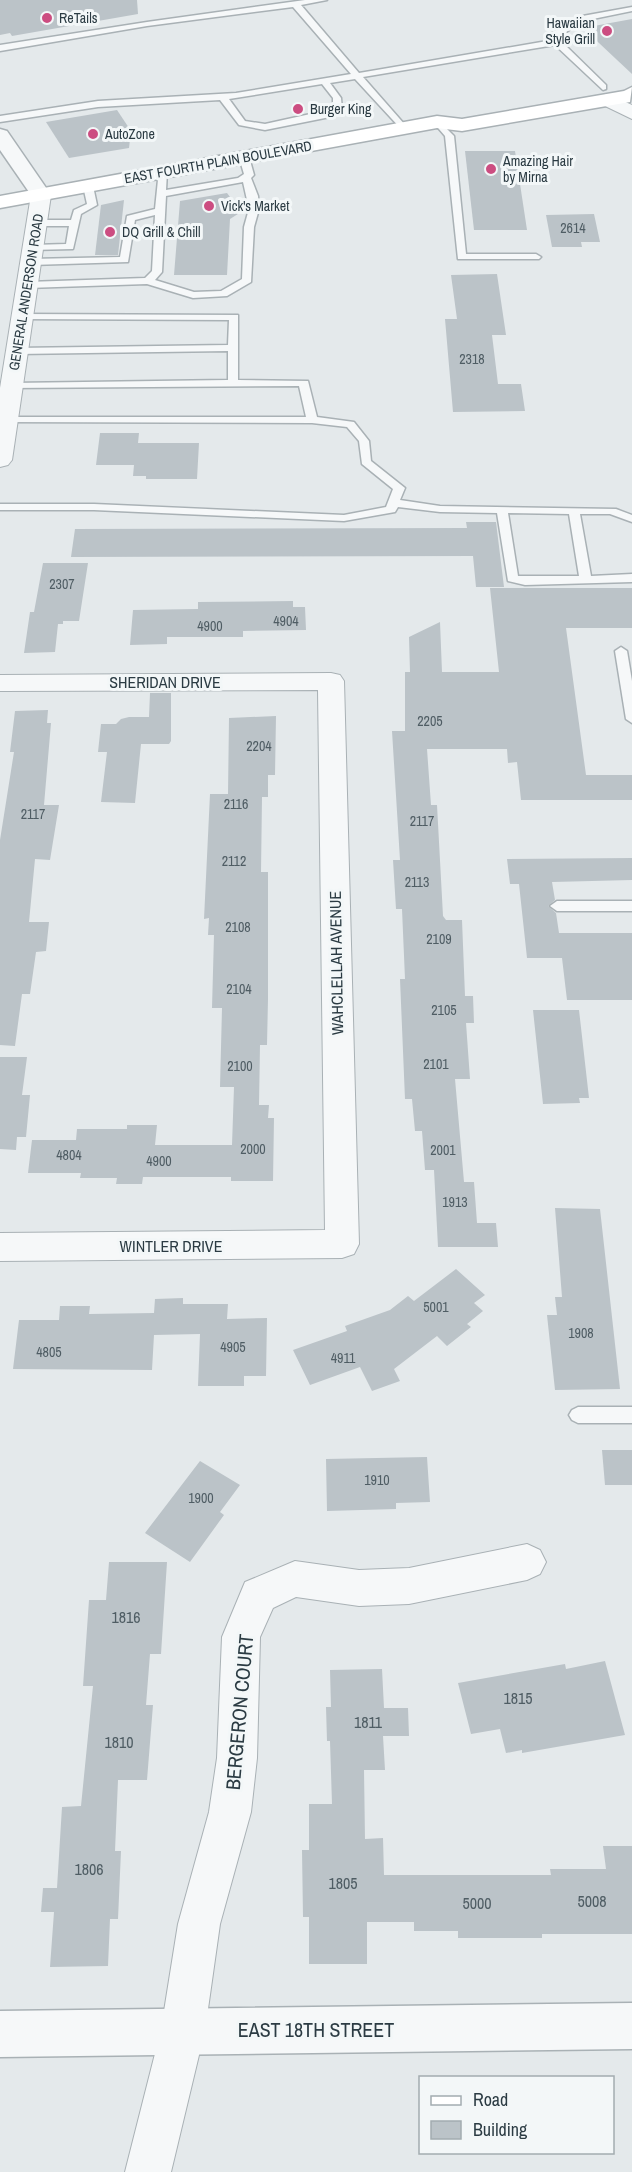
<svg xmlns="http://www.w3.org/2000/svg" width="632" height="2172" viewBox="0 0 632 2172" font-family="'Archivo Narrow',sans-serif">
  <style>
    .building { fill: #bbc3c8 }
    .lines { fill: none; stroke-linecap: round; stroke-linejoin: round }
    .service-casing { stroke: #a9b1b5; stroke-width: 3 }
    .minor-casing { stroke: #a9b1b5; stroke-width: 2 }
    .tertiary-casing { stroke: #a9b1b5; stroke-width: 3 }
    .secondary-casing { stroke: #a9b1b5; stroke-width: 3 }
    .service { fill: #f6f8f9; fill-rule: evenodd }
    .minor { fill: #f6f8f9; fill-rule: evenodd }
    .tertiary { fill: #f6f8f9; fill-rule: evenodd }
    .secondary { fill: #fff; fill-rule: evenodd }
    .poi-dot { fill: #cc4d81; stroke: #f3f7f8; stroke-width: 2 }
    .labels { text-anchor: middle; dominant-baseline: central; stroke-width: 6; stroke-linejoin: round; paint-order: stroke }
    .far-poi-label { font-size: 14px; fill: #2b3b43; stroke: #f3f7f8; text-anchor: start }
    .far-street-label { font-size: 14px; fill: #2b3b43; stroke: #f3f7f8 }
    .number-label { font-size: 14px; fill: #4f5d64 }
    .street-label { font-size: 16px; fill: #2b3b43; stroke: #f3f7f8 }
    .near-number-label { font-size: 16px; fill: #4f5d64 }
    .near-street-label { font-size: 20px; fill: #2b3b43; stroke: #f3f7f8 }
  </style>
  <rect width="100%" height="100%" fill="#e4e9eb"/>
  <g class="building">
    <polygon points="0,0 137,0 138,14 12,36 10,33 0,35"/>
    <polygon points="632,19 632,74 583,28"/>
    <polygon points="117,110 131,131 129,148 69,158 46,122"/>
    <polygon points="465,151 515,151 527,230 474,230"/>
    <polygon points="227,193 241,212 230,219 227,275 174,275 180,201"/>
    <polygon points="124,200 118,255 95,255 101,205"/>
    <polygon points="594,214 600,242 581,242 582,247 552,247 546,215"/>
    <polygon points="497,274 506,335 492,335 498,384 521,384 525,411 453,412 445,319 457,319 451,275"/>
    <polygon points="100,433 139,433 138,443 199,443 197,479 146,479 146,476 133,476 134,465 96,465"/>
    <polygon points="466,522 496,522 504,587 476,587 473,556 71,557 75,529 467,528"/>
    <polygon points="43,563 88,563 79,621 63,621 63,624 58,624 55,652 24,653 30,612 34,612"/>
    <polygon points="490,588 632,588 632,628 566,628 586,775 632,775 632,800 521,800 517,762 508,763 507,749 427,749 431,805 437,805 443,916 446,920 462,920 465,996 473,996 474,1023 466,1023 470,1079 455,1079 464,1182 474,1182 477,1223 496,1223 498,1247 438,1247 434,1170 425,1170 422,1131 415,1131 412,1099 405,1099 400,979 405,979 402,909 396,909 393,860 400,860 392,731 405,731 405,672 410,672 409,637 440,622 442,672 499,672"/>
    <polygon points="293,601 293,607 305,607 306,630 243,631 243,637 167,637 167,644 130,645 133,610 198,609 198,602"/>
    <polygon points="150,693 171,693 171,741 169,744 141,744 135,803 101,802 107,752 98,752 101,724 116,724 121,719 129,717 149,717"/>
    <polygon points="48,710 47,723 51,723 44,805 59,805 50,860 35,859 29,922 49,922 46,951 36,952 30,994 22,994 15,1046 0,1045 0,840 14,752 10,752 15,711"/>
    <polygon points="276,716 275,775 268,775 268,797 262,797 261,872 268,872 268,999 267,1045 260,1045 259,1105 269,1105 268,1118 274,1118 273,1181 231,1181 231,1177 143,1177 142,1184 116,1184 117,1178 80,1178 81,1173 28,1173 32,1140 76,1140 77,1129 127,1129 127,1125 157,1125 155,1145 232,1145 234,1087 220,1087 222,1008 212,1008 214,935 208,935 209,918 204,919 210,794 228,794 229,718"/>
    <polygon points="632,858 632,880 552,882 555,900 548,906 556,913 559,933 632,933 632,1000 567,1000 562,958 527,958 519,884 510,884 507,859"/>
    <polygon points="533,1010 579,1010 589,1098 579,1098 580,1103 543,1104"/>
    <polygon points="0,1057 27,1057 22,1095 30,1095 26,1137 17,1137 16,1150 0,1149"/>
    <polygon points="555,1208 600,1209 620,1389 555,1390 547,1315 557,1315 555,1297 562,1297"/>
    <polygon points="456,1269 485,1295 474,1303 483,1311 467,1324 471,1327 447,1346 437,1336 394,1369 400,1381 372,1391 360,1367 310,1385 293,1350 347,1331 345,1326 390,1310 408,1296 414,1301"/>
    <polygon points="183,1298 183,1304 228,1304 227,1319 267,1318 266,1376 244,1376 244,1386 198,1386 200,1334 154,1335 152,1370 13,1369 19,1320 59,1320 60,1306 90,1306 89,1314 154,1313 155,1299"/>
    <polygon points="602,1450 632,1450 632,1485 605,1485"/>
    <polygon points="427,1457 430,1502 396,1503 396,1509 327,1511 326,1459"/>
    <polygon points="200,1461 240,1485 220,1512 224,1515 190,1562 145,1533"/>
    <polygon points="109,1562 167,1562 161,1654 150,1654 146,1705 153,1705 147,1780 118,1780 115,1851 121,1851 118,1919 110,1919 108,1966 50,1967 54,1912 41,1912 43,1888 57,1888 62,1807 81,1806 93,1686 83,1686 89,1600 106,1600"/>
    <polygon points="605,1661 625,1735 522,1753 522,1750 506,1753 500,1729 471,1734 458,1683 565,1664 566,1669"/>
    <polygon points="382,1669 384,1708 408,1708 409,1736 383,1736 385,1770 364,1770 365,1839 383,1838 384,1875 551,1875 550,1869 606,1869 603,1846 632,1846 632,1934 542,1934 542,1938 458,1938 458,1931 414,1931 414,1922 367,1922 367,1964 309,1964 309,1917 303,1917 302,1850 309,1850 309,1804 332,1804 330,1741 327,1741 326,1707 331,1707 330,1670"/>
  </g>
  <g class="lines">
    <defs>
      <g id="service">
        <path d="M 305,0 L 327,0 L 301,5 L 359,73 L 553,40 L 552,33 L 577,17 L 632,7 L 632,11 L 583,21 L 560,36 L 563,43 L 606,85 L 606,89 L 603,90 L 555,45 L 363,77 L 406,126 L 406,130 L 403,131 L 355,79 L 330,83 L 341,98 L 342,110 L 335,116 L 265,130 L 239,125 L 220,100 L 98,107 L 0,122 L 0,116 L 98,101 L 236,93 L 351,74 L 293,7 L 147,26 L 0,51 L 0,45 L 147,22 ZM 322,84 L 333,98 L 333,109 L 265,124 L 245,121 L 229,99 Z"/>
        <polygon points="437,119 454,136 466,254 536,254 541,257 539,259 458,259 445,136 433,122"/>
        <path d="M 244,154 L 249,157 L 254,175 L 251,178 L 258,196 L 259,209 L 254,227 L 251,282 L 227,296 L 193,298 L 147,284 L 27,288 L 22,285 L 27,282 L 145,278 L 152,271 L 155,215 L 135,220 L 128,262 L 31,265 L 26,262 L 31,259 L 120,257 L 127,216 L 155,209 L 159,170 L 167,172 L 166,190 L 238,178 L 244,174 L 239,157 ZM 243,182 L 249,209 L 244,227 L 242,279 L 221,291 L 194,292 L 155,280 L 162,272 L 166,196 Z"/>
        <polygon points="88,183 93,186 97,205 81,214 73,249 30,250 28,248 33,245 66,244 69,226 37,226 32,223 37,220 71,220 74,210 87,204 83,186"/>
        <path d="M 23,314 L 238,315 L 238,380 L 308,381 L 317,417 L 354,422 L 369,441 L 371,461 L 405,488 L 400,500 L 440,506 L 616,509 L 632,515 L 632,522 L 610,514 L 580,514 L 591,576 L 632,574 L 632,582 L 525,585 L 508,581 L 497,513 L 440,512 L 398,507 L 395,512 L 344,521 L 94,510 L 0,510 L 0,504 L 94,504 L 344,515 L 386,507 L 393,489 L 362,464 L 359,441 L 347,427 L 312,423 L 2,422 L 1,420 L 6,417 L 306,417 L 299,386 L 8,388 L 7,386 L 12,383 L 228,380 L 228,351 L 17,354 L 12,351 L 17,348 L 228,345 L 229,320 L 19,319 L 19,315 ZM 508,513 L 569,514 L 579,576 L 518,576 Z"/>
        <polygon points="621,647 627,651 632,681 632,723 626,719 615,651"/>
        <polygon points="557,901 632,901 632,911 557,911 550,906"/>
        <polygon points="578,1407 632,1407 632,1423 578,1423 572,1420 569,1415 572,1410"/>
      </g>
      <g id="minor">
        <polygon points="608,94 632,105 632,119 601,104 599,100 601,96"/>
        <polygon points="41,189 48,191 51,195 12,460 8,465 0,467 0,388 31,195 34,191"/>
        <polygon points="331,673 340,675 344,681 359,1244 354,1254 342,1258 0,1261 0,1233 325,1230 318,690 0,691 0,675"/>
        <polygon points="527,1544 540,1550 546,1562 540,1574 527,1580 409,1604 359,1606 296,1597 273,1608 260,1637 257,1758 251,1812 220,1924 205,2030 171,2172 125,2172 161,2030 178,1924 209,1812 217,1758 222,1637 245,1582 295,1561 359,1570 409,1568"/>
      </g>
      <g id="tertiary">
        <polygon points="0,129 7,131 51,195 48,199 34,199 31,195 0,150"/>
        <polygon points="632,2003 632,2049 0,2057 0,2011"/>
      </g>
      <polygon id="secondary" points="632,87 630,102 462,131 437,128 0,208 0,196 437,116 462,119 624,91"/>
    </defs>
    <use href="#service" class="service-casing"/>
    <use href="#minor" class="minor-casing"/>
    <use href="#tertiary" class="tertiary-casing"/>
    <use href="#secondary" class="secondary-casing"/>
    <use href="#service" class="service"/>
    <use href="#minor" class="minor"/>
    <use href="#tertiary" class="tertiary"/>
    <use href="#secondary" class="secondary"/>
  </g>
  <g class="poi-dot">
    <circle cx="47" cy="18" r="6"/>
    <circle cx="607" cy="31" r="6"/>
    <circle cx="298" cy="109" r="6"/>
    <circle cx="93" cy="134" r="6"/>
    <circle cx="491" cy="169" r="6"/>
    <circle cx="209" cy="206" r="6"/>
    <circle cx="110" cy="232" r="6"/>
  </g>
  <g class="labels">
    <g class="far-poi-label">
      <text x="59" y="18">ReTails</text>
      <text x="595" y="23" text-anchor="end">Hawaiian<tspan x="595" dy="16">Style Grill</tspan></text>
      <text x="310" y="109">Burger King</text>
      <text x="105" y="134">AutoZone</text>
      <text x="503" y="161">Amazing Hair<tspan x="503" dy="16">by Mirna</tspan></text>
      <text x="221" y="206">Vick's Market</text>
      <text x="122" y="232">DQ Grill &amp; Chill</text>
    </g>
    <g class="far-street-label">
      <text transform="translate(218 162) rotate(-10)">EAST FOURTH PLAIN BOULEVARD</text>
      <text transform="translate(26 292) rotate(-81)">GENERAL ANDERSON ROAD</text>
    </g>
    <g class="number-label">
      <text x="573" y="228">2614</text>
      <text x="472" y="359">2318</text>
      <text x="62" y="584">2307</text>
      <text x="286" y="621">4904</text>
      <text x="210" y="626">4900</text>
      <text x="430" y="721">2205</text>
      <text x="259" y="746">2204</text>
      <text x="236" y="804">2116</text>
      <text x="33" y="814">2117</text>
      <text x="422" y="821">2117</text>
      <text x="234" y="861">2112</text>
      <text x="417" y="882">2113</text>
      <text x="238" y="927">2108</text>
      <text x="439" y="939">2109</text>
      <text x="239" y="989">2104</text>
      <text x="444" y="1010">2105</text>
      <text x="436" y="1064">2101</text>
      <text x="240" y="1066">2100</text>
      <text x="253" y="1149">2000</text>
      <text x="443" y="1150">2001</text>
      <text x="69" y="1155">4804</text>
      <text x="159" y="1161">4900</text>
      <text x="455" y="1202">1913</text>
      <text x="436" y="1307">5001</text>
      <text x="581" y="1333">1908</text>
      <text x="233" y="1347">4905</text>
      <text x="49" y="1352">4805</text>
      <text x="343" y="1358">4911</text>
      <text x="377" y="1480">1910</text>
      <text x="201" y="1498">1900</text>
    </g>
    <g class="street-label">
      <text x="165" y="682">SHERIDAN DRIVE</text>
      <text transform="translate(336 963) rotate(-91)">WAHCLELLAH AVENUE</text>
      <text x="171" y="1246">WINTLER DRIVE</text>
    </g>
    <g class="near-number-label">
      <text x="126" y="1617">1816</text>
      <text x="518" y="1698">1815</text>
      <text x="368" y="1722">1811</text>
      <text x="119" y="1742">1810</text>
      <text x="89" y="1869">1806</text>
      <text x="343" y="1883">1805</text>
      <text x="592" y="1901">5008</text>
      <text x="477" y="1903">5000</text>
    </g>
    <g class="near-street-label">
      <text transform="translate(239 1712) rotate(-85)">BERGERON COURT</text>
      <text x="316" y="2029">EAST 18TH STREET</text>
    </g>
  </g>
  <rect x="419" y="2076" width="195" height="78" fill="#f3f7f8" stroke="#a3acb0" stroke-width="1.5"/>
  <rect x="431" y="2096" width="30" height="9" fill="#ffffff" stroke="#a3acb0" stroke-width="1.5"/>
  <text x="473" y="2106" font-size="18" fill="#2b3b43">Road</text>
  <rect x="431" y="2121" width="30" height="18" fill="#bbc3c8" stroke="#a3acb0" stroke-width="1.5"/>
  <text x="473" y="2136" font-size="18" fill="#2b3b43">Building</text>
</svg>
